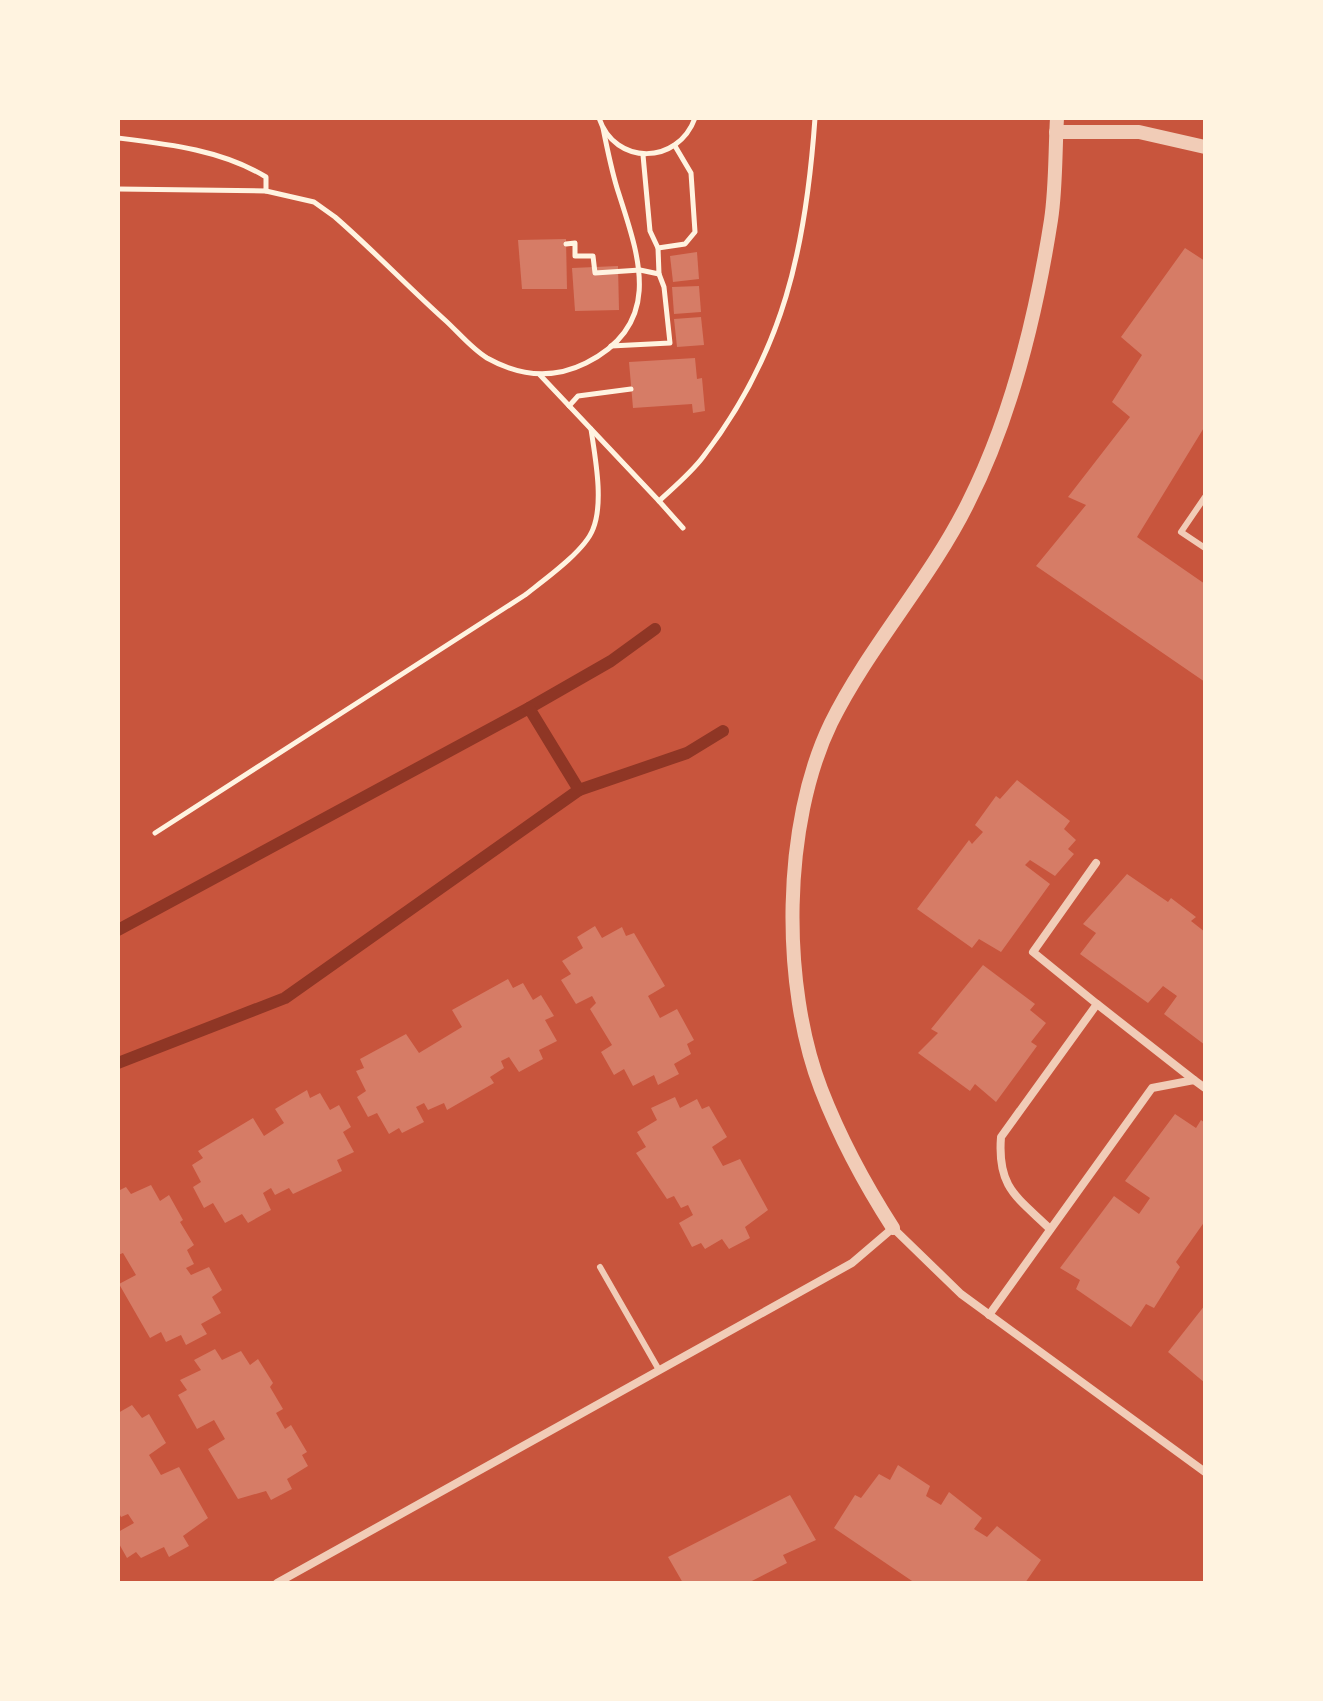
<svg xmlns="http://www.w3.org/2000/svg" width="1323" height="1701" viewBox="0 0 1323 1701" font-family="'Golos Text',sans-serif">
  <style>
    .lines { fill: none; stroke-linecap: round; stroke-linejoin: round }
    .stream { stroke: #8f3625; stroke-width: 12 }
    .building { fill: #d67c66 }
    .path { stroke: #fff3e0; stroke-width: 5 }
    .service { stroke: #f1ccb7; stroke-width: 6 }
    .minor { stroke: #f1ccb7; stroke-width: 8 }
    .tertiary { stroke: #f1ccb7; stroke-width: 14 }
  </style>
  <rect width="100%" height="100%" fill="#c8553d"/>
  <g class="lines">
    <g class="stream">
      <polyline points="579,790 687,753 723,731"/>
      <polyline points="118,930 529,708 611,661 655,629"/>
      <polyline points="118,1063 285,998 579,790 529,708"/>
    </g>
  </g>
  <g class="building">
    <polygon points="566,239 567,289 522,289 518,240"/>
    <polygon points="1185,248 1205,261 1205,426 1137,537 1205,584 1205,682 1036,566 1086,505 1068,497 1130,417 1112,402 1142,355 1121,337"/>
    <polygon points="697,252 699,279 673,282 670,256"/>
    <polygon points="618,266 619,310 575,311 572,268"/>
    <polygon points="699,286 701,312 674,314 672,287"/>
    <polygon points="701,317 704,345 677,347 674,319"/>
    <polygon points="695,358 697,379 702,378 705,411 693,413 692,404 633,408 629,362"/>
    <polygon points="1017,780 1070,821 1064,829 1076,840 1068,849 1074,854 1055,876 1030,860 1025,865 1050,884 1001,952 979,939 972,948 917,909 969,840 972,844 983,832 975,825 996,796 1000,799"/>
    <polygon points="1127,874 1168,902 1171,898 1196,917 1191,921 1205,932 1205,1045 1164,1014 1177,996 1163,986 1148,1003 1080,954 1096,933 1083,924"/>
    <polygon points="595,926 602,938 622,927 626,936 634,933 665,986 648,996 660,1018 677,1009 694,1040 687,1044 691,1054 674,1064 679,1074 658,1085 654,1075 633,1086 624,1069 614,1075 601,1052 612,1045 590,1009 596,1003 592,996 576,1004 561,980 571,974 562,961 583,948 577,937"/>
    <polygon points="983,965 1035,1004 1030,1010 1046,1023 1031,1042 1037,1046 996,1102 975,1084 970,1091 918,1053 938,1033 931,1029"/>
    <polygon points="508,979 513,988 523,983 533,1000 541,995 554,1016 545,1020 557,1041 539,1050 543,1059 519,1072 509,1057 501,1061 504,1068 490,1077 494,1083 447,1110 444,1103 428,1110 424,1103 416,1107 424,1122 402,1133 399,1128 389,1134 377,1113 368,1117 357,1097 366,1091 356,1071 364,1068 360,1059 406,1034 419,1053 462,1027 452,1010"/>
    <polygon points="307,1090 310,1098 320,1093 330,1110 339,1105 351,1127 343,1132 354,1152 337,1160 342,1171 293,1194 289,1188 275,1195 271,1188 263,1193 271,1210 248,1223 242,1214 225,1223 213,1203 204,1208 193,1187 201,1182 192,1165 203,1158 198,1151 253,1118 264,1136 284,1123 275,1109"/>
    <polygon points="675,1097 680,1108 697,1099 702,1109 709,1106 727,1137 712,1147 723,1166 740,1159 768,1210 745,1227 750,1238 729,1249 722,1239 705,1249 701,1243 692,1247 679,1223 693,1215 688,1205 681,1208 674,1196 667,1199 636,1153 646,1147 637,1132 657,1120 651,1108"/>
    <polygon points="1175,1114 1196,1128 1201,1120 1205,1123 1205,1221 1176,1262 1180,1267 1154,1308 1146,1304 1131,1327 1076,1289 1080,1280 1060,1268 1114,1196 1139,1214 1150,1198 1125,1181"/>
    <polygon points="151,1185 160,1201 169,1195 183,1220 180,1222 194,1245 187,1250 194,1264 186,1268 191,1275 209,1267 222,1290 212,1297 221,1313 201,1324 207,1334 186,1345 181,1335 166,1342 161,1332 150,1338 119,1284 136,1275 123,1253 118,1255 118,1191 126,1187 131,1194"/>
    <polygon points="1205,1305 1205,1383 1168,1352"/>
    <polygon points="215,1349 222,1360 241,1351 250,1365 258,1359 273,1383 270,1387 283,1409 276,1413 285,1429 291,1425 307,1452 302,1455 308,1466 287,1479 292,1489 271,1500 266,1491 238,1499 208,1449 225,1439 214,1420 197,1429 178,1395 187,1390 180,1380 201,1370 194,1360"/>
    <polygon points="132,1405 142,1418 149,1414 166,1443 149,1455 161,1475 179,1467 208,1518 183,1536 189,1546 169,1557 164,1547 141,1558 136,1552 127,1558 118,1542 118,1532 134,1523 128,1514 121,1517 118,1511 118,1413"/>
    <polygon points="898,1465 930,1486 926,1496 941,1505 949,1492 982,1518 974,1529 987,1537 997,1526 1041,1560 1025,1583 915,1583 834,1528 855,1495 861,1498 879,1474 890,1480"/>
    <polygon points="790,1495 816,1540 783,1555 787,1563 748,1583 683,1583 668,1557"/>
  </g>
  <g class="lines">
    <g class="path">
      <path d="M 599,118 C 615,166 678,165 695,118"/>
      <path d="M 118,138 C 168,144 222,150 266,177 L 266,191 L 118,189"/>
      <path d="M 266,191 L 314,202 L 335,217 C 373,250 408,287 446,321 C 459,333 472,349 487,358 C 519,376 552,380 586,363 C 666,323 638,254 617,188 C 611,168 607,148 603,128"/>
      <polyline points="566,244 575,243 575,256 593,256 595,273 640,270 659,274 658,248 650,231 643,155"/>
      <polyline points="658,248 685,244 695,232 691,173 675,146"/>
      <polyline points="611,346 670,343 664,287 659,274"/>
      <path d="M 540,375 L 659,501 C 674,487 691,473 703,457 C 784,352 806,247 815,118"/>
      <polyline points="569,406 578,396 631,389"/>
      <polyline points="659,501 683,528"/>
      <path d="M 155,833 L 525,595 C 544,580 585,551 593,529 C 604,502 595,457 591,429"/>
    </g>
    <g class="service">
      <polyline points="1205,497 1181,532 1205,548"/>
      <polyline points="600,1267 659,1370"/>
    </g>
    <g class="minor">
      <polyline points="1096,863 1033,952 1097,1004"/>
      <path d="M 1050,1229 C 1017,1197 997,1188 1001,1137 L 1097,1004 L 1194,1080"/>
      <polyline points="989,1315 1152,1088 1194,1080 1205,1088"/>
      <polyline points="277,1583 852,1263 893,1228 961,1294 1205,1472"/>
    </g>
    <g class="tertiary">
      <polyline points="1056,132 1139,132 1205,147"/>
      <path d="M 893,1228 C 864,1183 840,1138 821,1089 C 781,985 782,824 831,723 C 869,646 930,580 968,503 C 1012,416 1036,316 1051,220 C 1056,187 1055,152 1057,118"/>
    </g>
  </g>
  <rect width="1323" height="1701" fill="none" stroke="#fff3e0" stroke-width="240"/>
</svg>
